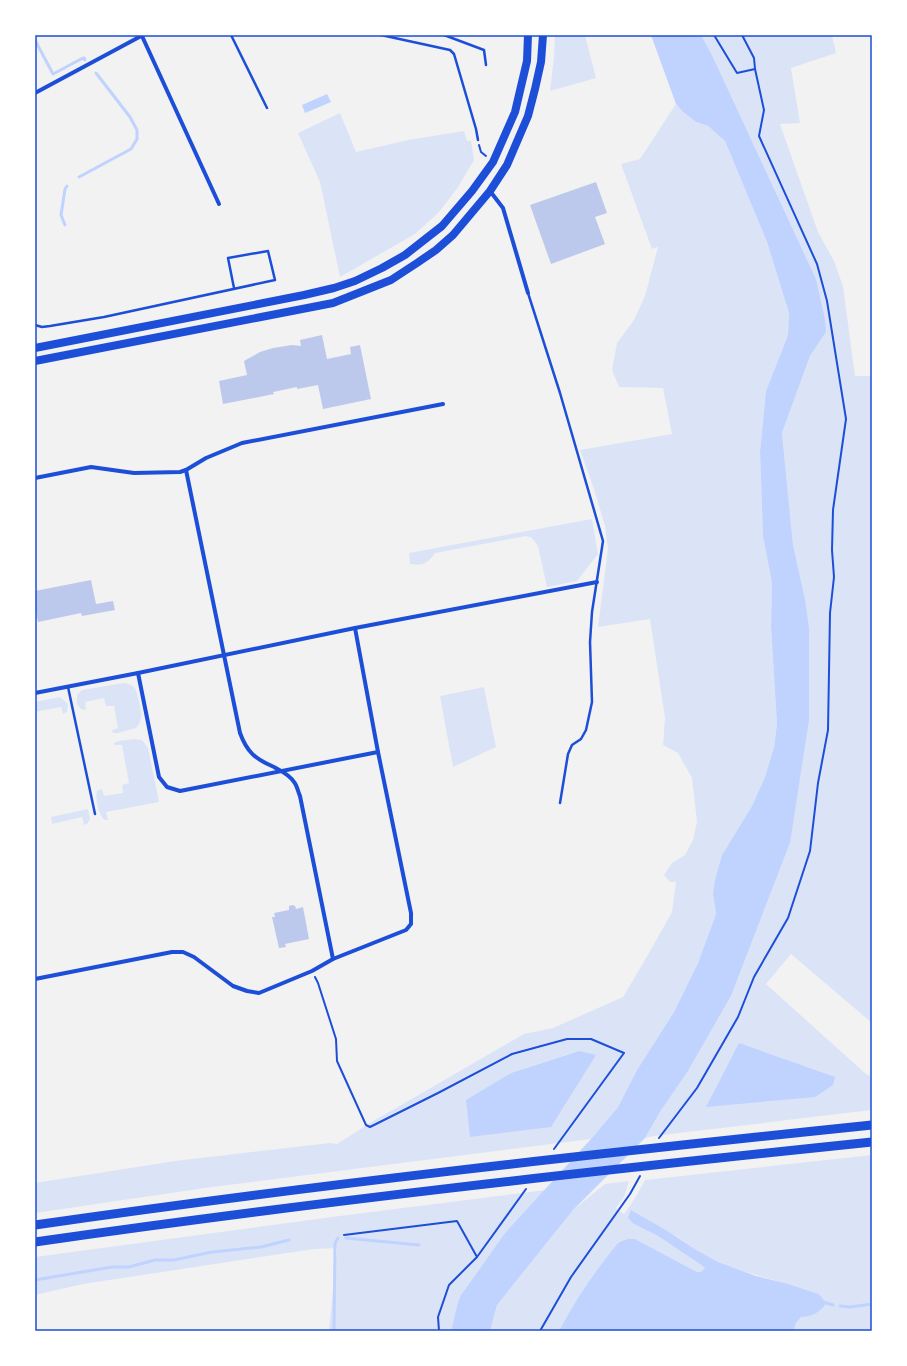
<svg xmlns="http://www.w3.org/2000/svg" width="907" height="1366" viewBox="0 0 907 1366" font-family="'Space Grotesk',sans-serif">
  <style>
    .green { fill: #dbe4f7; fill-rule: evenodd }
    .water { fill: #bfd3fe }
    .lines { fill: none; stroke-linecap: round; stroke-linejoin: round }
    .stream { stroke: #bfd3fe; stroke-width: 3 }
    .building { fill: #bdc9ec }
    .path { stroke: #1d4ed8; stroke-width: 2 }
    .service { stroke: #1d4ed8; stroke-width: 2.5 }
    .minor { stroke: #1d4ed8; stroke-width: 4 }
    .primary { stroke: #1d4ed8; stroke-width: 8 }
    .motorway { stroke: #1d4ed8; stroke-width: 9 }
    .neatline { fill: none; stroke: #1d4ed8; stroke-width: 1.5 }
  </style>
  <rect width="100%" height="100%" fill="#f2f2f2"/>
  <g class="green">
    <polygon points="555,35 585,35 596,78 550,91 554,57"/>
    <polygon points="701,35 832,35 836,53 791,68 800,123 780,124 818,232 834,261 843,286 855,376 872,376 872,1023 791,954 766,984 866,1074 872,1077 872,1110 654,1136 645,1138 660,1112 688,1071 731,996 790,843 805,599 793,545 782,433 810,356 826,332 816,279 712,55"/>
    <path d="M 676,104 L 683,112 L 696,122 L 708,126 L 725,141 L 767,242 L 789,313 L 788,335 L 766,391 L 760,452 L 763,536 L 772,583 L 771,627 L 777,724 L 774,747 L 765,777 L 752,806 L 722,855 L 713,894 L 716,914 L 698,963 L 674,1012 L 637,1070 L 618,1107 L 591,1139 L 205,1188 L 35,1213 L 35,1183 L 175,1161 L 330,1143 L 337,1144 L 370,1123 L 524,1034 L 553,1028 L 623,997 L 649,953 L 672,912 L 676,882 L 670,882 L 664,875 L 672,863 L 685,855 L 693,840 L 697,822 L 692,778 L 678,753 L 663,745 L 665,718 L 650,619 L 598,627 L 608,549 L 605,526 L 594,489 L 580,450 L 672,434 L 663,388 L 619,387 L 612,370 L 617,343 L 634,320 L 645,296 L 658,247 L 652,249 L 621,164 L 640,159 ZM 578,1051 L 467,1100 L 511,1073 Z"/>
    <polygon points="340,113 356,152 408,140 464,131 467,141 471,141 474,160 458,187 439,212 415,234 340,277 320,182 298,133"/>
    <path d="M 592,519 L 598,554 L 577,581 L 547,587 L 538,546 L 532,538 L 526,536 L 435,553 C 427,564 423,566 410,564 L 409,553 Z"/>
    <path d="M 124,683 C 130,684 133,685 136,690 C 139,702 146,719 136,728 L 118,733 L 113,733 L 112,730 L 118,728 L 114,706 L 106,706 L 104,698 L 85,702 L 86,710 L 81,709 L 77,704 L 77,695 L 82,690 Z"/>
    <polygon points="484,687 496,747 453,767 440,696"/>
    <polygon points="60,697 68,704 67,712 63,714 61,707 35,712 35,702"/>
    <path d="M 134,739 L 142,740 L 148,748 L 159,802 L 106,812 L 108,820 L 105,820 C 98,815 95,799 97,791 L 102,789 L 104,796 L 123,793 L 122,785 L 129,783 L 122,745 L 114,745 L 114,743 L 119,741 Z"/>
    <polygon points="88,809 90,819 87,824 84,825 82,817 52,824 51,817"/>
    <path d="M 872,1155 L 872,1331 L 793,1331 L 796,1323 L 819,1294 C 786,1283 752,1275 720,1263 C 701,1256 687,1241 670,1233 C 661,1228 645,1227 634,1224 L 658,1236 L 704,1266 L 705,1268 L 701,1272 L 697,1272 L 635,1239 C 628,1238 622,1240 617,1244 C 595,1271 575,1300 559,1331 L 490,1331 L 497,1305 L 573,1210 L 605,1184 L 629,1181 L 624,1197 L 616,1208 L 624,1214 L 637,1195 L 645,1180 Z"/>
    <polygon points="546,1190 505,1233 461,1295 458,1302 451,1331 329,1331 337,1248 314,1249 83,1284 35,1295 35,1257 347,1215"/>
  </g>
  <g class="water">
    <polygon points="651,35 701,35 712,55 816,279 825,320 826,332 810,356 782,433 793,545 805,599 809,628 809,720 790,843 731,996 688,1071 660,1112 645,1138 573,1210 497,1305 490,1331 451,1331 458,1302 461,1295 505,1233 591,1139 618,1107 637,1070 674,1012 698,963 716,914 713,894 715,880 722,855 752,806 765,777 774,747 777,724 771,627 772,583 763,536 760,452 766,391 788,335 789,313 767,242 725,141 708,126 696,122 683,112 676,104"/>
    <polygon points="327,94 331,102 305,113 302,105"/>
    <polygon points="739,1043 835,1077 833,1085 815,1097 706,1107"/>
    <polygon points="579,1051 596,1055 551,1127 470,1137 466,1100 511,1073"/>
    <path d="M 631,1210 L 669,1232 L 698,1251 L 718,1262 L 756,1276 L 788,1284 L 819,1294 L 826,1303 C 821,1312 811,1317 801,1317 L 796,1323 L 793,1331 L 559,1331 C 575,1300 595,1271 617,1244 C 622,1240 628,1238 635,1239 L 697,1272 L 701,1272 L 705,1268 L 703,1266 L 658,1236 L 634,1224 L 628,1218 Z"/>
  </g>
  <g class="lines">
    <g class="stream">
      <polyline points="35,40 53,74 81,59 84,58 85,60"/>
      <polyline points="79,177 131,149 137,139 137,130 130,117 96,73"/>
      <polyline points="65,225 61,215 65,189 67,186"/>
      <polyline points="346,1238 419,1245"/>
      <polyline points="35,1280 112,1267 129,1267 155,1260 174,1260 212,1252 261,1247 289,1240"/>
      <polyline points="823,1302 833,1305"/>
      <polyline points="840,1306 850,1307 872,1304"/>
      <polyline points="334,1331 335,1243 338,1238"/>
    </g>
  </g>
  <g class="building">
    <polygon points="596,182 607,213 595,217 605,244 551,264 530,205"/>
    <polygon points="322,335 327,359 351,354 350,347 360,345 371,399 323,409 318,385 297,389 297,387 273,392 274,394 223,404 219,381 247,375 244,361 260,352 273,348 292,345 301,346 300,340"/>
    <polygon points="91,580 96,604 113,601 115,610 82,616 81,613 38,622 35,606 35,591"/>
    <polygon points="293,905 295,906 296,909 303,907 309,939 285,944 286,947 279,948 272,917 275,917 274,913 289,910 289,906"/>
  </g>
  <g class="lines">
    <g class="path">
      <polyline points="742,35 754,58 755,69"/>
      <polyline points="479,145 481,152 486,156"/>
      <polyline points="315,977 318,983 336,1039 337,1061 366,1125 370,1127 438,1093 512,1054 567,1039 591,1039 624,1053 554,1149"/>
      <polyline points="659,1138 697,1088 738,1017 754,977 788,918 810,851 818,783 828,730 830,613 834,577 832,550 833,510 846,419 827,301 817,264 759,136 764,110 755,69 737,73 714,35"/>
      <polyline points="344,1235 457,1221 477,1257 449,1285 438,1317 439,1331"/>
      <polyline points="477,1257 526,1189"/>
      <polyline points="540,1331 571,1277 630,1194 640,1176"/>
    </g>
    <g class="service">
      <polyline points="231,35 267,108"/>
      <polyline points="381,35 450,50 454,54 476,129 478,140"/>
      <polyline points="444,35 484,50 486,65"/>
      <polyline points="528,293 560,393 603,541 592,612 590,642 592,702 586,730 581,739 572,745 568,754 560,803"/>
      <polyline points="35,325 42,327 50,326 104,317 275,280 268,251 228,258 234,288"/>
      <polyline points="68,687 95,814"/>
    </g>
    <g class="minor">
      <polyline points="142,36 219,204"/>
      <path d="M 35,93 C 71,74 107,54 143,35"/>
      <polyline points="490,191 503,208 528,293"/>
      <polyline points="35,478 91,467 134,473 180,472 186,470 206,458 242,443 443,404"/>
      <polyline points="138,673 159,777 167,787 180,791 378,752"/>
      <polyline points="35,693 138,673 355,628 597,582"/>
      <polyline points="333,959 406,930 411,924 411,913 378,752 355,628"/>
      <path d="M 35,979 L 172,952 L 183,952 L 194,957 L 233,986 L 247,991 L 259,993 L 312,971 L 333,959 L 300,796 C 298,792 297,785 294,782 C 289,774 281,771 274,767 C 255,759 247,752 240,733 L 186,470"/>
    </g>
    <g class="primary">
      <polyline points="35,348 304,295 334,288 355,281 382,268 405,255 442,226 472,191 493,162 515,112 527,61 528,35"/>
      <polyline points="35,361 333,303 391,280 417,263 436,250 453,235 490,191 507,165 528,116 535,89 541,62 543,35"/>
    </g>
    <g class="motorway">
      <path d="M 35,1225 C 313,1185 592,1154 872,1125"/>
      <path d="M 35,1242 C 313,1202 592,1171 872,1142"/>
    </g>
  </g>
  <rect width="907" height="1366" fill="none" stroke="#ffffff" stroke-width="72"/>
  <rect x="36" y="36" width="835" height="1294" class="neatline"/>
</svg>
